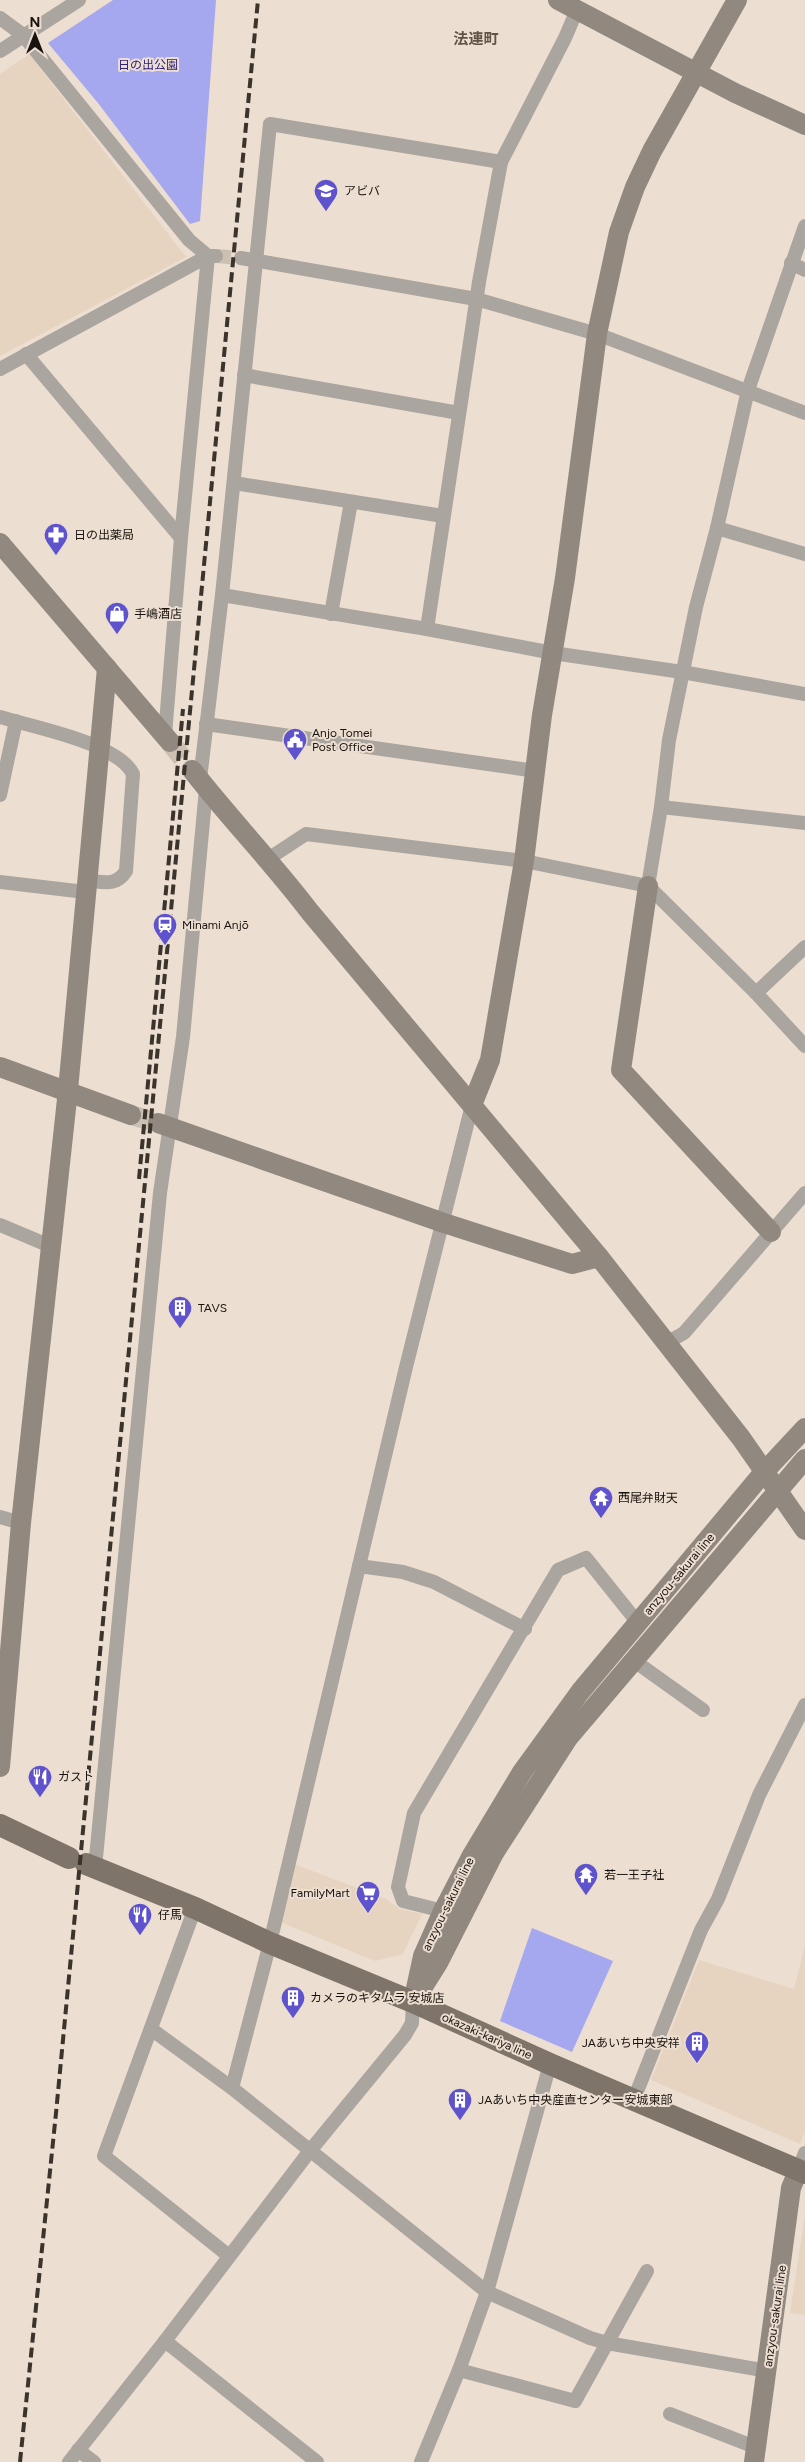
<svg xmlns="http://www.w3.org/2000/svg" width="805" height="2462" viewBox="0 0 805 2462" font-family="Figtree,'Noto Sans JP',sans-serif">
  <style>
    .built { fill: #e7d4c0 }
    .green { fill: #a5a7ef }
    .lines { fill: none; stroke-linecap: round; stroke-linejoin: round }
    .street-tunnel { stroke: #ccc0b3; stroke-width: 14; stroke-dasharray: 14 7; stroke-linecap: butt }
    .secondary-tunnel { stroke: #ccc0b3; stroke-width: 20; stroke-dasharray: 20 10; stroke-linecap: butt }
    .street { stroke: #aba59f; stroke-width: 14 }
    .secondary { stroke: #918980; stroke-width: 20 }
    .primary { stroke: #7e7469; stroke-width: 22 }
    .rail { stroke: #3a342d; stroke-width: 4; stroke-dasharray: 10 5; stroke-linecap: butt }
    .labels { text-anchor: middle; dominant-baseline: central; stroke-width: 4; stroke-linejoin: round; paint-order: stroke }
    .park-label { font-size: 12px; fill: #30207e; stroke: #ecded0 }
    .poi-label { font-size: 12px; fill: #18130e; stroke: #ecded0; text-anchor: start }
    .street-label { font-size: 12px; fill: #18130e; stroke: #ecded0 }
    .quarter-label { font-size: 15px; font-weight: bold; fill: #605449; stroke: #ecded0 }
  </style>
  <rect width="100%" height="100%" fill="#ecded0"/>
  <g class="built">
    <polygon points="29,54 186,257 0,356 0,74"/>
    <polygon points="294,1864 386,1899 400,1909 422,1914 403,1954 375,1961 280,1922"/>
    <polygon points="805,1945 805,2131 800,2144 651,2080 699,1960 794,1989"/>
    <polygon points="805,2215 805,2315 790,2313"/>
  </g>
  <g class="green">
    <polygon points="113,0 216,0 200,221 190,224 98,103 48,43"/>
    <polygon points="532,1928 613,1961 572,2052 500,2021"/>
  </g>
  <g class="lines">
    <polyline class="street-tunnel" points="217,256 241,258"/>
    <g class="secondary-tunnel">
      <polyline points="170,742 192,770"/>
      <polyline points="131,1115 158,1123"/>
    </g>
    <g class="street">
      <polyline points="0,18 23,35 189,240 208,256"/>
      <polyline points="0,51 79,0"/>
      <polyline points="241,258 476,299 597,334 805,413"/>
      <polyline points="791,263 805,270"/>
      <polyline points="26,354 181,538"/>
      <polyline points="0,369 208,256 216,256"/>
      <polyline points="244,375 459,413"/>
      <polyline points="234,483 443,516"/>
      <polyline points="717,528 805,554"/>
      <polyline points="222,595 427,629 553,653 682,672 805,694"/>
      <polyline points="331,614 351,502"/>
      <polyline points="427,629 479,282 501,162 565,38 577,10"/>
      <path d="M 0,717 C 33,727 118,743 133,774 L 126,871 C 116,887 103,882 86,880"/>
      <polyline points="206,724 536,771"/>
      <polyline points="165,735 181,538 208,256"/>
      <polyline points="200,779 222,595 270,124 501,162"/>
      <polyline points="0,795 16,721"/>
      <polyline points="661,807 805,823"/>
      <polyline points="268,859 306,834 524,861 648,886 756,993 805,1046"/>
      <polyline points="0,882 85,892"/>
      <polyline points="648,886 661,807 669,740 696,607 717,528 748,390 805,226"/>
      <polyline points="756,993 805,947"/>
      <polyline points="0,1225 50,1246"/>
      <polyline points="668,1342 684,1333 805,1193"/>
      <polyline points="0,1517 21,1523"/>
      <polyline points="359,1566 403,1572 434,1582 525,1629"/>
      <polyline points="633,1660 703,1710"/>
      <polyline points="95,1868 160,1193 183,1037 206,789"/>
      <polyline points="195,1908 104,2156 229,2256"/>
      <polyline points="443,1911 403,1901 398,1887 414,1813 558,1570 586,1558 638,1623"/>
      <polyline points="151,2029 232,2088 487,2292 590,2338 607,2343 768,2371"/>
      <polyline points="232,2088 270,1943 406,1367 472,1105"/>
      <polyline points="634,2099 701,1930 718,1899 759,1795 805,1705"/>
      <polyline points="798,2171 805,2153"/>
      <polyline points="165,2341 317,2462"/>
      <polyline points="459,2370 575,2401 647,2271"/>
      <polyline points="670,2414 755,2447"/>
      <polyline points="78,2450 94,2462"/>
      <polyline points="69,2462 165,2341 309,2152 405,2035 412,2023 413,2002"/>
      <polyline points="421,2462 459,2370 487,2292 550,2064"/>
    </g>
    <g class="secondary">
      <polyline points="558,0 735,93 805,125"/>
      <polyline points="0,543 170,742"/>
      <path d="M 192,770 C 230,819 273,863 310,912 L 599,1257 L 741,1438 L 805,1530"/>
      <polyline points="648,886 621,1070 771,1232"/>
      <polyline points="0,1067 131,1115"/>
      <polyline points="472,1105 490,1060 524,861 542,715 565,578 597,334 619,232 635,187 652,151 737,0"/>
      <polyline points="158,1123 444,1223 572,1264 599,1257"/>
      <polyline points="0,1767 21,1523 68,1090 107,668"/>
      <polyline points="421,1990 438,1963 494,1853 568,1738 805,1459"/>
      <polyline points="413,2002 423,1956 443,1911 471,1857 522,1772 580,1692 764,1472 805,1428"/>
      <polyline points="754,2462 791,2188 798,2171"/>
    </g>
    <g class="primary">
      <polyline points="0,1825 69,1858"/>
      <polyline points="86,1864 195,1908 270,1943 413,2002 550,2064 805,2173"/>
    </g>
    <g class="rail">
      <polyline points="139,1179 183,709"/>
      <polyline points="20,2462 56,2113 258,0"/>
    </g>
  </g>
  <defs>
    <symbol id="school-pin" viewBox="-11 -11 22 30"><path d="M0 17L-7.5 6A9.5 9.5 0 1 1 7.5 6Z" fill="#5e53cc" stroke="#ecded0"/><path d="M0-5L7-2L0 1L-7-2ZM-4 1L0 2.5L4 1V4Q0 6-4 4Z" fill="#fff"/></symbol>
    <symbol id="pharmacy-pin" viewBox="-11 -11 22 30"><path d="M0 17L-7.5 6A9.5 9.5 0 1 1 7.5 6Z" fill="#5e53cc" stroke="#ecded0"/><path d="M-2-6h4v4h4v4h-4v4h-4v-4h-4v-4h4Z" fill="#fff"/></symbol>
    <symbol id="shop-pin" viewBox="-11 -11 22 30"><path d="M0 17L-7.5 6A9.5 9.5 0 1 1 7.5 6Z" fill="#5e53cc" stroke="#ecded0"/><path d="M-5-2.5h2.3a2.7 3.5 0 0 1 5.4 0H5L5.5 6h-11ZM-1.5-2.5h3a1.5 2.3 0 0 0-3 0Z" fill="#fff"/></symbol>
    <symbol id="civic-pin" viewBox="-11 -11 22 30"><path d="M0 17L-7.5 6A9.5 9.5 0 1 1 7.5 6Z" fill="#5e53cc" stroke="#ecded0"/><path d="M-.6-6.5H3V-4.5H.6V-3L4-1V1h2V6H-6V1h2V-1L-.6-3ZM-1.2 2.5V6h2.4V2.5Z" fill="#fff"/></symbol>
    <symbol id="station-pin" viewBox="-11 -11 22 30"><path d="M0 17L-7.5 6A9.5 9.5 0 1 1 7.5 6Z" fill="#5e53cc" stroke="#ecded0"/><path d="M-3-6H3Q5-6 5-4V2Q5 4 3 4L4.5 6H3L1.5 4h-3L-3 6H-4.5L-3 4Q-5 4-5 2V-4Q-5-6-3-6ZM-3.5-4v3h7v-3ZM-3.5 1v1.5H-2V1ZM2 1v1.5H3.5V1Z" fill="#fff"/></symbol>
    <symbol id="building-pin" viewBox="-11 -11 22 30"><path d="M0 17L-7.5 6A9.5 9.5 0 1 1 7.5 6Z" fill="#5e53cc" stroke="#ecded0"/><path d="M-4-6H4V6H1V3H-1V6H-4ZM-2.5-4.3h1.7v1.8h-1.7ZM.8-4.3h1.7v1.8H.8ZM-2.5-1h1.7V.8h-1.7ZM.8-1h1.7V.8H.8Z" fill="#fff"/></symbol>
    <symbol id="temple-pin" viewBox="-11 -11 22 30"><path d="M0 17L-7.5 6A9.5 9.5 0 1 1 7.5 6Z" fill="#5e53cc" stroke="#ecded0"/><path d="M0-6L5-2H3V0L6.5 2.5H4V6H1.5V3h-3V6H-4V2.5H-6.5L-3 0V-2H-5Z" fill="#fff"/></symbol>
    <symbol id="restaurant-pin" viewBox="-11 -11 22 30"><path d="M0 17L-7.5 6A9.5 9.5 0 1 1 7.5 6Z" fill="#5e53cc" stroke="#ecded0"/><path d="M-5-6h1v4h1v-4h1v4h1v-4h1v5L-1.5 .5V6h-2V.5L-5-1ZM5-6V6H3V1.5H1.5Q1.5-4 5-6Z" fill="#fff"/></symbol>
    <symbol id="supermarket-pin" viewBox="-11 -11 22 30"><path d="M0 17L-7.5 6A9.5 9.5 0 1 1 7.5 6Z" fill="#5e53cc" stroke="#ecded0"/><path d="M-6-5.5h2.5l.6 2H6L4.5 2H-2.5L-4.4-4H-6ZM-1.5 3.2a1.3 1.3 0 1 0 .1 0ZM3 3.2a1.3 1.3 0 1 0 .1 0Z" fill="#fff"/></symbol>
  </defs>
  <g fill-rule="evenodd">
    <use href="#school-pin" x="312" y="177" width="28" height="38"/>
    <use href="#pharmacy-pin" x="42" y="521" width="28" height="38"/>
    <use href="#shop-pin" x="103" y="600" width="28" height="38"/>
    <use href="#civic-pin" x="281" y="726" width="28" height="38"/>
    <use href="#station-pin" x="151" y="911" width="28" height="38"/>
    <use href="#building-pin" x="166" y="1294" width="28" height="38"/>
    <use href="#temple-pin" x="587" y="1484" width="28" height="38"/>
    <use href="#restaurant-pin" x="26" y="1763" width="28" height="38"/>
    <use href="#temple-pin" x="572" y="1861" width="28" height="38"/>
    <use href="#supermarket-pin" x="354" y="1879" width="28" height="38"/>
    <use href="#restaurant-pin" x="126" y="1901" width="28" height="38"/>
    <use href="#building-pin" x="279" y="1984" width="28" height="38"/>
    <use href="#building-pin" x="683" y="2029" width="28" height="38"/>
    <use href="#building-pin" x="446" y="2086" width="28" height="38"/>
  </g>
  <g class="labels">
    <g class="park-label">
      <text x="148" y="65">日の出公園</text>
    </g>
    <g class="poi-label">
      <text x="344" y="191">アビバ</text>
      <text x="74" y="535">日の出薬局</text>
      <text x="134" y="614">手嶋酒店</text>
      <text x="312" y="733">Anjo Tomei<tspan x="312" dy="14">Post Office</tspan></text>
      <text x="182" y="925">Minami Anjō</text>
      <text x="198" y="1308">TAVS</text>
      <text x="618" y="1498">西尾弁財天</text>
      <text x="58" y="1777">ガスト</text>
      <text x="604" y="1875">若一王子社</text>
      <text x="350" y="1893" text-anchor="end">FamilyMart</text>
      <text x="158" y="1915">仔馬</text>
      <text x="310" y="1998">カメラのキタムラ 安城店</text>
      <text x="680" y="2043" text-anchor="end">JAあいち中央安祥</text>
      <text x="478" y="2100">JAあいち中央産直センター安城東部</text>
    </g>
    <g class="street-label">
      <text transform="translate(679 1574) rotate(-50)">anzyou-sakurai line</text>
      <text transform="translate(448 1904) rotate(-64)">anzyou-sakurai line</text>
      <text transform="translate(487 2036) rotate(24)">okazaki-kariya line</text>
      <text transform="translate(775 2316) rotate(-82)">anzyou-sakurai line</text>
    </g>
    <g class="quarter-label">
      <text x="476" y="39">法連町</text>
    </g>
  </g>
  <g transform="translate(35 35)" stroke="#ecded0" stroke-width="4" paint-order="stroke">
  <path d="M0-4L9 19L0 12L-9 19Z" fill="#18130e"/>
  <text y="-8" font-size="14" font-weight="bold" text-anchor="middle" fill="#18130e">N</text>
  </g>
</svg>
